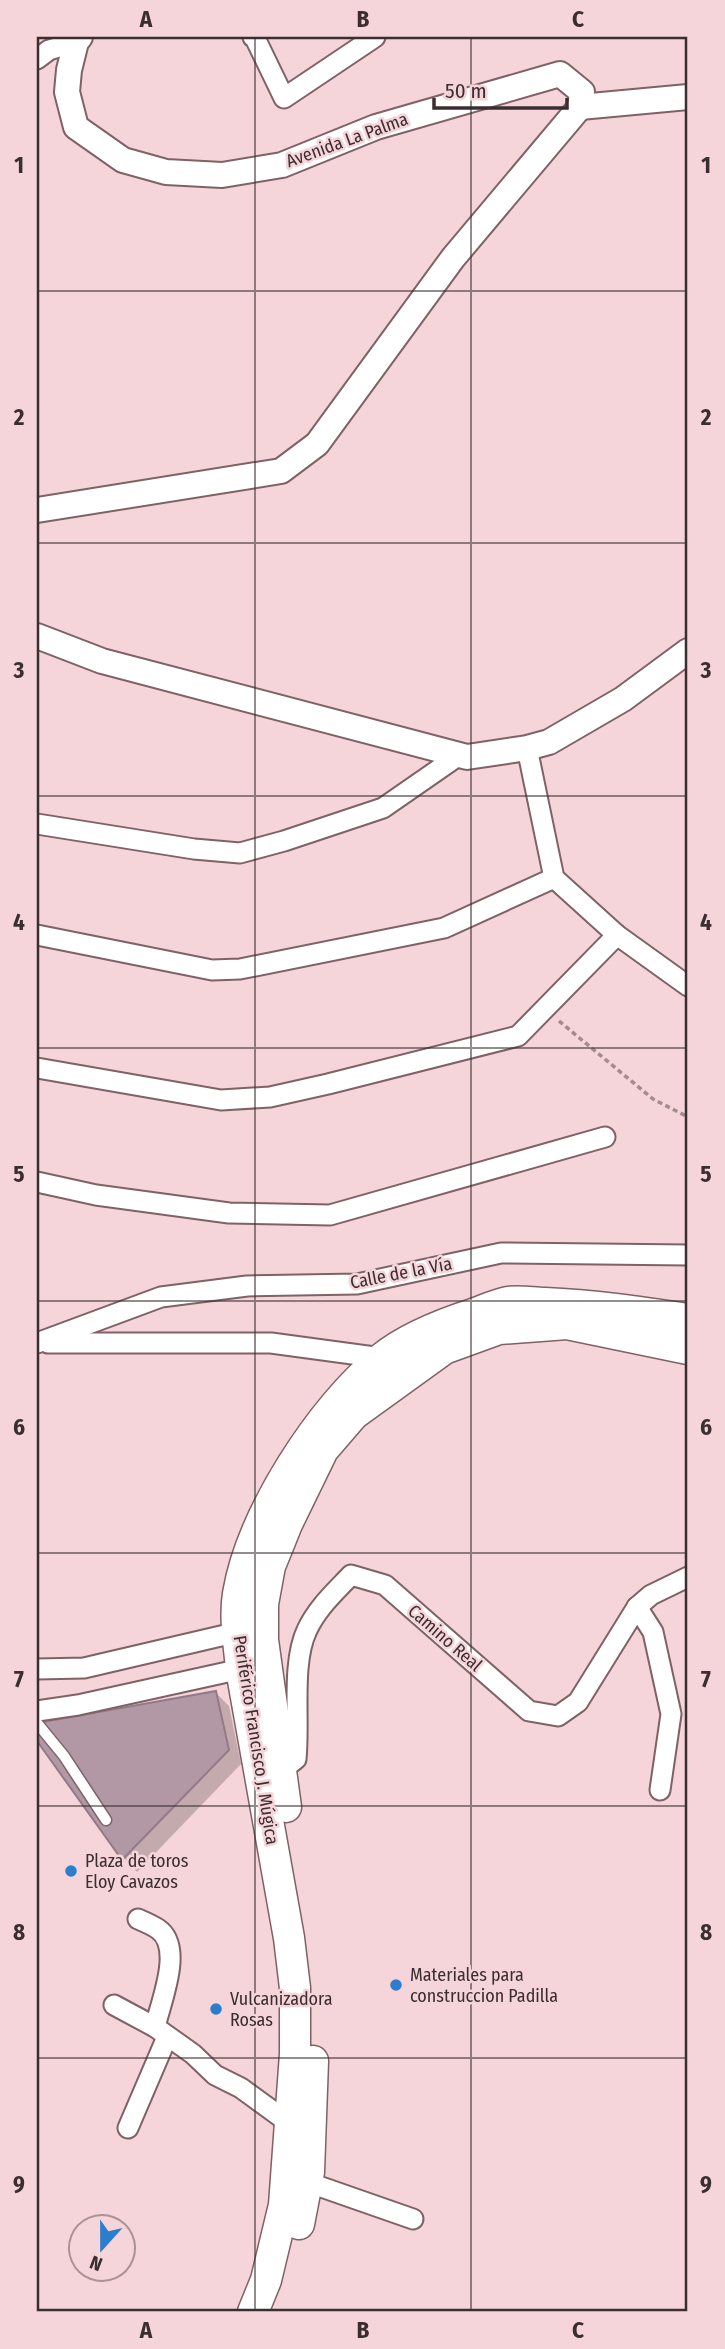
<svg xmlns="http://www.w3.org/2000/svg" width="725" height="2349" viewBox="0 0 725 2349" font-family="'Fira Sans Condensed',sans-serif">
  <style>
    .shadow { fill: #0003 }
    .building { fill: #b298a5; stroke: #937a87; stroke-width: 2 }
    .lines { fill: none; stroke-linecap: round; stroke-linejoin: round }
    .service-casing { stroke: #7e6266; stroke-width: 13 }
    .minor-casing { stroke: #7e6266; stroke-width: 23 }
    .tertiary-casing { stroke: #7e6266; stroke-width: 28 }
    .primary-casing { stroke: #7e6266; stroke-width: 33 }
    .path { stroke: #a38b8e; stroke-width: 3.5; stroke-dasharray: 5 3.5; stroke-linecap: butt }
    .service { stroke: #fff; stroke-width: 10 }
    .minor { stroke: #fff; stroke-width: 19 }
    .tertiary { stroke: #fff; stroke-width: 24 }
    .primary { stroke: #fff; stroke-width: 30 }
    .grid { fill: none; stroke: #3b2e30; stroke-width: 2; stroke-opacity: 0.55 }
    .poi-dot { fill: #2c7dcc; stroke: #f5d5d9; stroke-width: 2.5 }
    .labels { text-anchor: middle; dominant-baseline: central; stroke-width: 5; stroke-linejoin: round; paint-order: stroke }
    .street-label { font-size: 18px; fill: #3b2e30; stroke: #f5d5d9 }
    .poi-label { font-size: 18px; fill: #3b2e30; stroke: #f5d5d9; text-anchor: start }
    .neatline { fill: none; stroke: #3b2e30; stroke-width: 2.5 }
    .grid-label { font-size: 23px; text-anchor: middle; font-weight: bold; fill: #3b2e30 }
  </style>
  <rect width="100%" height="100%" fill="#f5d5d9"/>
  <polygon class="shadow" points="215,1692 229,1706 241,1764 137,1872 124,1858 37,1738 37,1725"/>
  <polygon class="building" points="216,1691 229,1750 122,1860 37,1741 37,1723"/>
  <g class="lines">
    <defs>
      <polyline id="service" points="37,1723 64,1756 106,1820"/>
      <g id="minor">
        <polyline points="253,37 255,38 284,98 375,37"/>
        <polyline points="37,59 49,50 76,42"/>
        <polyline points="527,748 554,878 617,935 688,986"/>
        <polyline points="37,824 194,849 240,853 284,841 383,808 458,756"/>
        <polyline points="37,935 212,970 240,969 444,928 554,878"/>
        <polyline points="37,1068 221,1100 270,1097 328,1084 518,1036 617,935"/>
        <polyline points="37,1182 96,1195 229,1213 330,1215 605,1137"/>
        <polyline points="37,1343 161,1297 247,1286 357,1284 501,1253 688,1255"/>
        <polyline points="48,1343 271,1343 382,1358"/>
        <polyline points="637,1607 653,1632 671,1714 660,1790"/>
        <polyline points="37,1669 84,1668 238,1632"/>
        <polyline points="37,1711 78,1705 241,1669"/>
        <path d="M 280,1772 L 296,1759 C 300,1721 291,1663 307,1630 C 317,1608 335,1592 351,1575 L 385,1585 L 529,1711 L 558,1716 L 578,1702 L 637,1607 L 651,1595 L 688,1577"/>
        <path d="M 138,1919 C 145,1922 152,1925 158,1929 C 184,1947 161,2001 155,2027"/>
        <polyline points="114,2005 155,2027 193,2054 215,2075 241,2088 289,2123"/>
        <polyline points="128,2128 167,2037"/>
        <polyline points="307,2182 413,2219"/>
      </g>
      <g id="tertiary">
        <polyline points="80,37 76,42 69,70 67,92 76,127 123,160 166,172 222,175 282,165 376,127 560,74 582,92 580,107"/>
        <polyline points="580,107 688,97"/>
        <polyline points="37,510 281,471 317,444 453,258 580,107"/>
        <polyline points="37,636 102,661 467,757 527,748 549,742 623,699 688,651"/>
      </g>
      <g id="primary">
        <polyline points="286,1807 263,1640 263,1604 270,1566 287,1524 323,1450 354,1414 444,1349 499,1329 567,1324 688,1349"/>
        <polyline points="299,2224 309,2172 313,2061"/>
        <path d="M 253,2312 L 266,2280 L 284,2205 L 295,2054 L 295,1988 L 289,1938 L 241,1669 C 239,1645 234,1618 238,1594 C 251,1516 320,1408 382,1358 C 408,1337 442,1324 473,1314 C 484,1310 497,1304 508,1302 C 520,1300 534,1303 545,1303 C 594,1305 641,1312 688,1319"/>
      </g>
    </defs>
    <use href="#service" class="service-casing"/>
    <use href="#minor" class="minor-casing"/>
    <use href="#tertiary" class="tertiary-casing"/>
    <use href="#primary" class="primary-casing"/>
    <polyline class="path" points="559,1021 653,1099 688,1117"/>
    <use href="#service" class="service"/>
    <use href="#minor" class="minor"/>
    <use href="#tertiary" class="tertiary"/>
    <use href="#primary" class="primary"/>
  </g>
  <path class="grid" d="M 255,37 L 255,2312M 471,37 L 471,2312M 37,291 L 688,291M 37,543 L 688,543M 37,796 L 688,796M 37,1048 L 688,1048M 37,1301 L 688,1301M 37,1553 L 688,1553M 37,1806 L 688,1806M 37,2058 L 688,2058"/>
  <g class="poi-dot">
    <circle cx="71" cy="1871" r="7"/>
    <circle cx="396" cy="1985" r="7"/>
    <circle cx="216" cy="2009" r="7"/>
  </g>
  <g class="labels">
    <g class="street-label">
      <text transform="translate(347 140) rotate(-20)">Avenida La Palma</text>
      <text transform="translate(401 1273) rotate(-11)">Calle de la Vía</text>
      <text transform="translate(445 1638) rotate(41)">Camino Real</text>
      <text transform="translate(256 1740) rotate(81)">Periférico Francisco J. Múgica</text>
    </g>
    <g class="poi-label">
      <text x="85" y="1861">Plaza de toros<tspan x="85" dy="21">Eloy Cavazos</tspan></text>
      <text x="410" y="1975">Materiales para<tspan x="410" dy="21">construccion Padilla</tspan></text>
      <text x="230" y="1999">Vulcanizadora<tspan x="230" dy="21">Rosas</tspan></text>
    </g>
  </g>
  <rect width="725" height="2349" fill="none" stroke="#f5d5d9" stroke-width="77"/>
  <g transform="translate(102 2248) rotate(201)"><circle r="33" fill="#f5d5d9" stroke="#ab9295" stroke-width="2"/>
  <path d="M0-5L12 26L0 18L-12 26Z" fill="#2c7dcc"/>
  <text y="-10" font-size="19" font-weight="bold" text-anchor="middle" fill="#3b2e30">N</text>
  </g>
  <path d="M434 98v10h133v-10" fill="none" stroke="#3b2e30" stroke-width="3.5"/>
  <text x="445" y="98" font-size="21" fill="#3b2e30" stroke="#f5d5d9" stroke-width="5" paint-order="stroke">50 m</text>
  <rect x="38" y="38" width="648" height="2272" class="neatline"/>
  <g class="grid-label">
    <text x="146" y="27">A</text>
    <text x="363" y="27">B</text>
    <text x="578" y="27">C</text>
    <text x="19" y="173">1</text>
    <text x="706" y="173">1</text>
    <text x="19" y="425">2</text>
    <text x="706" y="425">2</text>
    <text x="19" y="678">3</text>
    <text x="706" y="678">3</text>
    <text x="19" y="930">4</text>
    <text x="706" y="930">4</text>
    <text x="19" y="1182">5</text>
    <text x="706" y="1182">5</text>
    <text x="19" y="1435">6</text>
    <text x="706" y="1435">6</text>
    <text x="19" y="1687">7</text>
    <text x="706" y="1687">7</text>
    <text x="19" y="1940">8</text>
    <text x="706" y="1940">8</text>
    <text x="19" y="2192">9</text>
    <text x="706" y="2192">9</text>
    <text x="146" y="2338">A</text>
    <text x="363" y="2338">B</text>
    <text x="578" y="2338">C</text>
  </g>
</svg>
